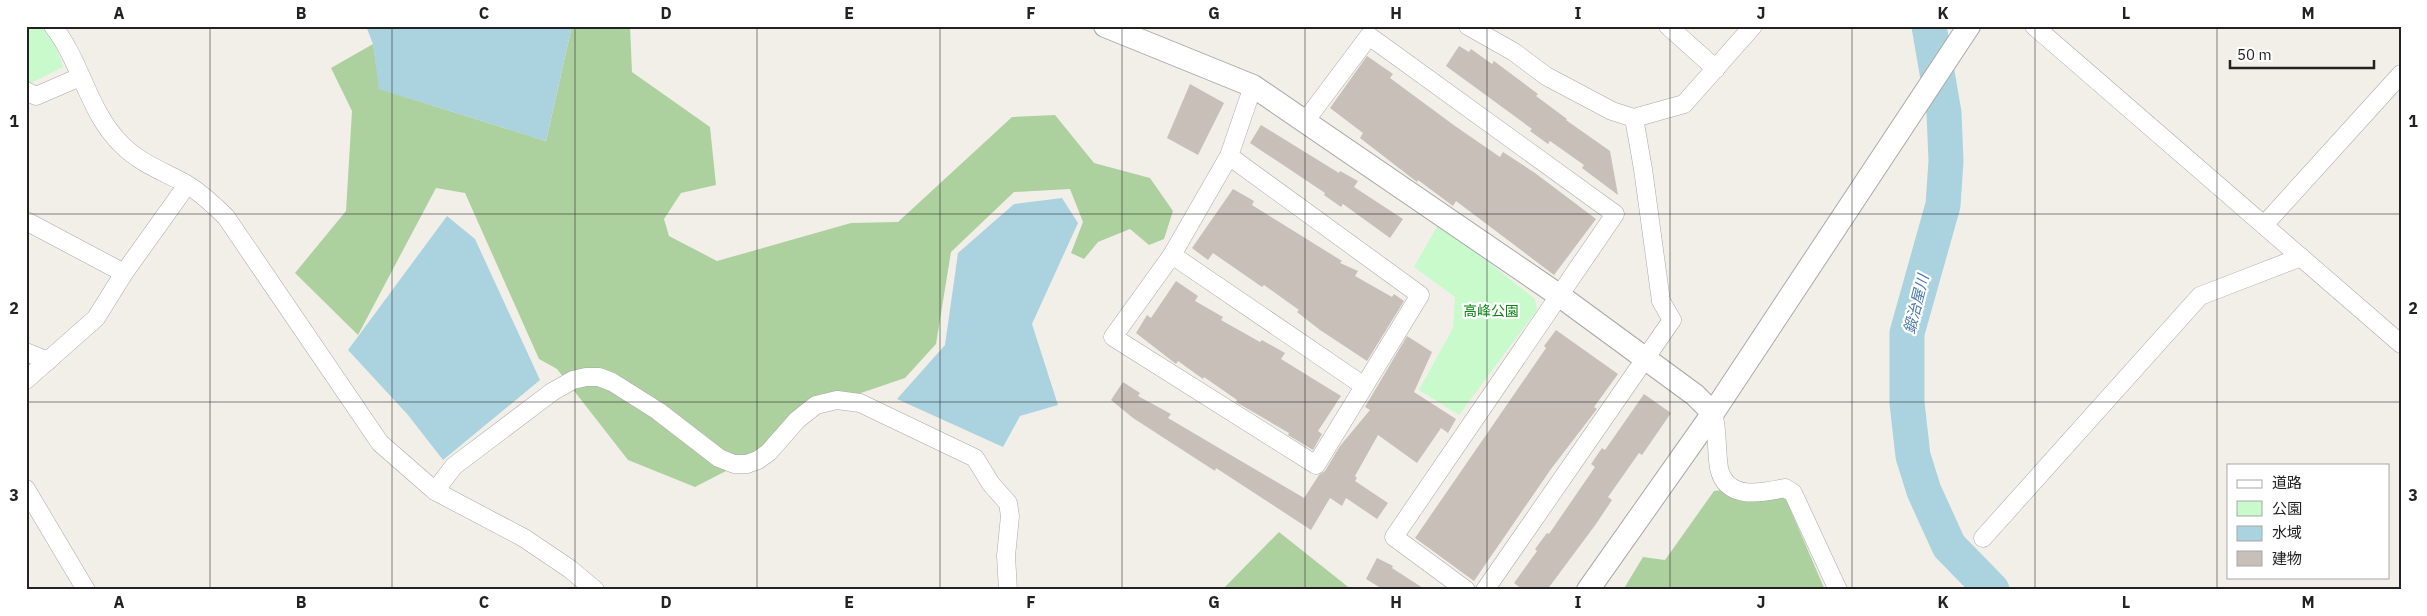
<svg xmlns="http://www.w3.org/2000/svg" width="2427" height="616" viewBox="0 0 2427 616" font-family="'IBM Plex Sans','Noto Sans JP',sans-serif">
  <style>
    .forest { fill: #add19e }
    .park { fill: #c8facc }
    .water { fill: #aad3df }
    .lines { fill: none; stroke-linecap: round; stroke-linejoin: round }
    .river { stroke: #aad3df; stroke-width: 35 }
    .building { fill: #c7bfb8 }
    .minor-casing { stroke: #a9a9a9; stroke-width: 19 }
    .tertiary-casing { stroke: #a9a9a9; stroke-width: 24 }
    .minor { stroke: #fff; stroke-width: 18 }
    .tertiary { stroke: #fff; stroke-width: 22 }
    .grid { fill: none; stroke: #222; stroke-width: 1; stroke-opacity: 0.55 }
    .labels { text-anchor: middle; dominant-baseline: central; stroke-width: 4.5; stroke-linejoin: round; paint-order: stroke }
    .park-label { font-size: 14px; fill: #0c8416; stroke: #fff }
    .water-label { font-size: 15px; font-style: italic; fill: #4a7aab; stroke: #fff }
    .neatline { fill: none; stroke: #222; stroke-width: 2 }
    .grid-label { font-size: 16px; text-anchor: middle; font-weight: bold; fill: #222 }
  </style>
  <rect width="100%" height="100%" fill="#f2efe9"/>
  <g class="forest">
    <polygon points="572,26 630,26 632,72 710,127 716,185 681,193 664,219 669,236 717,261 851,223 898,222 1012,117 1055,115 1094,163 1150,178 1173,211 1164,239 1149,245 1130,229 1098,242 1084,259 1071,253 1083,222 1070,189 1014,192 951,252 936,344 905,378 855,395 811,403 755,456 695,487 628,460 557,369 539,359 465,193 436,188 358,335 295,273 346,211 352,111 331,68 373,44 380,89 546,141"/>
    <path d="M 1722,490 C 1750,503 1755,503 1785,497 L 1825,590 L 1623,590 L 1643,557 L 1665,560 L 1714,491 Z"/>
    <polygon points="1279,532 1352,590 1222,590"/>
  </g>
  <g class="park">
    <polygon points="26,26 45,26 52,35 63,67 29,84 26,83"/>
    <polygon points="1439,223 1535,299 1537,310 1459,415 1419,390 1453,328 1455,297 1414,267"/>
  </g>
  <g class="water">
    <polygon points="366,26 572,26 546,141 379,89 373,44"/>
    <polygon points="1062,198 1078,223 1032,324 1058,405 1020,416 1003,447 897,399 945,345 958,253 1014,204"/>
    <polygon points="447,216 475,239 540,380 443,460 408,415 348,350"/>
  </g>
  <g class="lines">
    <polyline class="river" points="1929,26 1944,113 1946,161 1943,205 1907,333 1907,403 1913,456 1924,491 1949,546 1992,590"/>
  </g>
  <g class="building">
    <polygon points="1459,46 1469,52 1471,49 1492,64 1494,61 1538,94 1536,96 1567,119 1566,120 1610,151 1618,195 1582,168 1584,165 1550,141 1548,144 1530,131 1532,129 1446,66"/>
    <polygon points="1367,56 1393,74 1390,78 1455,126 1500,157 1503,152 1535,173 1596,219 1554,275 1456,201 1453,206 1418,180 1417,182 1360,138 1363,133 1330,108"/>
    <polygon points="1190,84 1224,103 1198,155 1167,138"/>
    <polygon points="1261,125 1339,173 1340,171 1358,181 1354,187 1403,219 1390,238 1343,204 1341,207 1324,195 1325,193 1250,143"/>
    <polygon points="1233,189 1254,201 1252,205 1342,261 1340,263 1358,271 1355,276 1392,297 1394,294 1404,301 1367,361 1320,330 1297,312 1299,310 1264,285 1262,287 1213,253 1208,260 1192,248"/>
    <polygon points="1176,281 1198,296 1195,301 1223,317 1221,320 1260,342 1262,340 1285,353 1281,359 1341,396 1318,431 1322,434 1313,450 1288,435 1289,433 1236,402 1237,400 1204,377 1203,379 1178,361 1176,364 1136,333 1147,315 1151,318"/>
    <polygon points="1556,330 1618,374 1594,407 1597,409 1551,469 1474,581 1415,538 1546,348 1544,346"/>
    <polygon points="1407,336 1432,352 1414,392 1456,419 1448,433 1441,428 1417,463 1378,435 1355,476 1357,478 1355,481 1388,503 1377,519 1346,498 1342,506 1330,498 1311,530 1216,468 1215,471 1133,418 1111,400 1123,382 1140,393 1138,396 1171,414 1168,418 1304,498 1319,475 1325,471 1340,446 1370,410 1365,407"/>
    <polygon points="1644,394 1671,413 1642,455 1639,453 1608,497 1612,500 1596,524 1547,590 1523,590 1514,583 1537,551 1535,549 1547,533 1549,534 1595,467 1591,464 1602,448 1605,450"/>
    <polygon points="1377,558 1393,566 1392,568 1426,590 1384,590 1366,579"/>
  </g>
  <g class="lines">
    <defs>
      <g id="minor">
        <path d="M 53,26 C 82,63 88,112 122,145 C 141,164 165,172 188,185 C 202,194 214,205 226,217 L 380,443 L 435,491 L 524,538 L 570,569 L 595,590"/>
        <polyline points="1468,26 1514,52 1546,76 1612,111 1634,118 1684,104 1753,26"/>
        <polyline points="1668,26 1716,69"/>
        <polyline points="2034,26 2401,344"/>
        <polyline points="26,91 36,96 80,77"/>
        <polyline points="1306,120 1369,36 1615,214 1394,537 1466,590"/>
        <polyline points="1229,156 1420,295 1316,465 1113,337 1172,255 1229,156 1253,86"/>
        <polyline points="26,221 124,273"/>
        <polyline points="2264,225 2401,74"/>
        <polyline points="1172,255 1364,386"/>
        <polyline points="26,352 48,361"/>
        <polyline points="26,380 96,318 124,273 187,185"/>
        <path d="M 1713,413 C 1718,431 1716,449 1719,468 C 1726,501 1762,493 1785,488 L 1793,493 L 1838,590"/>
        <polyline points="26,489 86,590"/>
        <polyline points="435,491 454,466 552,392 573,380 586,377 599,377 612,382 658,411 719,458 734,464 747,464 758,460 769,452 797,420 816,405 837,400 860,403 975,458 991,484 1008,503 1010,516 1006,556 1008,590"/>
        <polyline points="1983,538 2200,296 2301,257"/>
        <polyline points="1485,590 1672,320 1661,301 1643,169 1634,118"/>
      </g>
      <g id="tertiary">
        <polyline points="1105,26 1253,86 1560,296 1695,395 1713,413 1969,26"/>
        <polyline points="1588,590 1713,413"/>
      </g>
    </defs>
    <use href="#minor" class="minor-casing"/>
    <use href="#tertiary" class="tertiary-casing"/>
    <use href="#minor" class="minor"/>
    <use href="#tertiary" class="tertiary"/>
  </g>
  <path class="grid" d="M 210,26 L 210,590M 392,26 L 392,590M 575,26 L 575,590M 757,26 L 757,590M 940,26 L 940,590M 1122,26 L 1122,590M 1305,26 L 1305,590M 1487,26 L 1487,590M 1670,26 L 1670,590M 1852,26 L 1852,590M 2035,26 L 2035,590M 2217,26 L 2217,590M 26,214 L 2401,214M 26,402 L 2401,402"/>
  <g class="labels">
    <g class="park-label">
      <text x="1491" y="311">高峰公園</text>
    </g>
    <g class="water-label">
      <text transform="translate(1916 304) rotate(-76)">鍛治屋川</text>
    </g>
  </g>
  <rect width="2427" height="616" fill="none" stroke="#ffffff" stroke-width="55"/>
  <rect x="2227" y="464" width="162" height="115" fill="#ffffff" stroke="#a7a7a7"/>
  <rect x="2237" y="480" width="25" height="8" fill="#ffffff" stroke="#a7a7a7"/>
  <text x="2272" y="488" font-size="15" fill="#222222">道路</text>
  <rect x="2237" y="501" width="25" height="15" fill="#c8facc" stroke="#a7a7a7"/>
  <text x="2272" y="514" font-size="15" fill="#222222">公園</text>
  <rect x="2237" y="526" width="25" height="15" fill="#aad3df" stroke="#a7a7a7"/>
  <text x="2272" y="538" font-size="15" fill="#222222">水域</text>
  <rect x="2237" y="551" width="25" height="15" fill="#c7bfb8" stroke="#a7a7a7"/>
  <text x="2272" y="564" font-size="15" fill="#222222">建物</text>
  <path d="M2230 60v8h144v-8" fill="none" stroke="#222222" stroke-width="2.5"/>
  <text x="2237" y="60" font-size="15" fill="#222222" stroke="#ffffff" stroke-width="4" paint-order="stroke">50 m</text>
  <rect x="28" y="28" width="2372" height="560" class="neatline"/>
  <g class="grid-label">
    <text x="119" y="19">A</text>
    <text x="301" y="19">B</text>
    <text x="484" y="19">C</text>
    <text x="666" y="19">D</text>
    <text x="849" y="19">E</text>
    <text x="1031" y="19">F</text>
    <text x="1214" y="19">G</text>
    <text x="1396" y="19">H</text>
    <text x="1578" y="19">I</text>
    <text x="1761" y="19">J</text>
    <text x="1943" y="19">K</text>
    <text x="2126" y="19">L</text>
    <text x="2308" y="19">M</text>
    <text x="14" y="127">1</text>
    <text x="2413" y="127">1</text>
    <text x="14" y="314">2</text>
    <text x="2413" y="314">2</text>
    <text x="14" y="501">3</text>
    <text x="2413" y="501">3</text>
    <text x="119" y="608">A</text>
    <text x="301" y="608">B</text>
    <text x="484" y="608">C</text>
    <text x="666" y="608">D</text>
    <text x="849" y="608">E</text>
    <text x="1031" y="608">F</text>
    <text x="1214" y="608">G</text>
    <text x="1396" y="608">H</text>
    <text x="1578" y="608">I</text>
    <text x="1761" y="608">J</text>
    <text x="1943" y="608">K</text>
    <text x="2126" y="608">L</text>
    <text x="2308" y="608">M</text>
  </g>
</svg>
